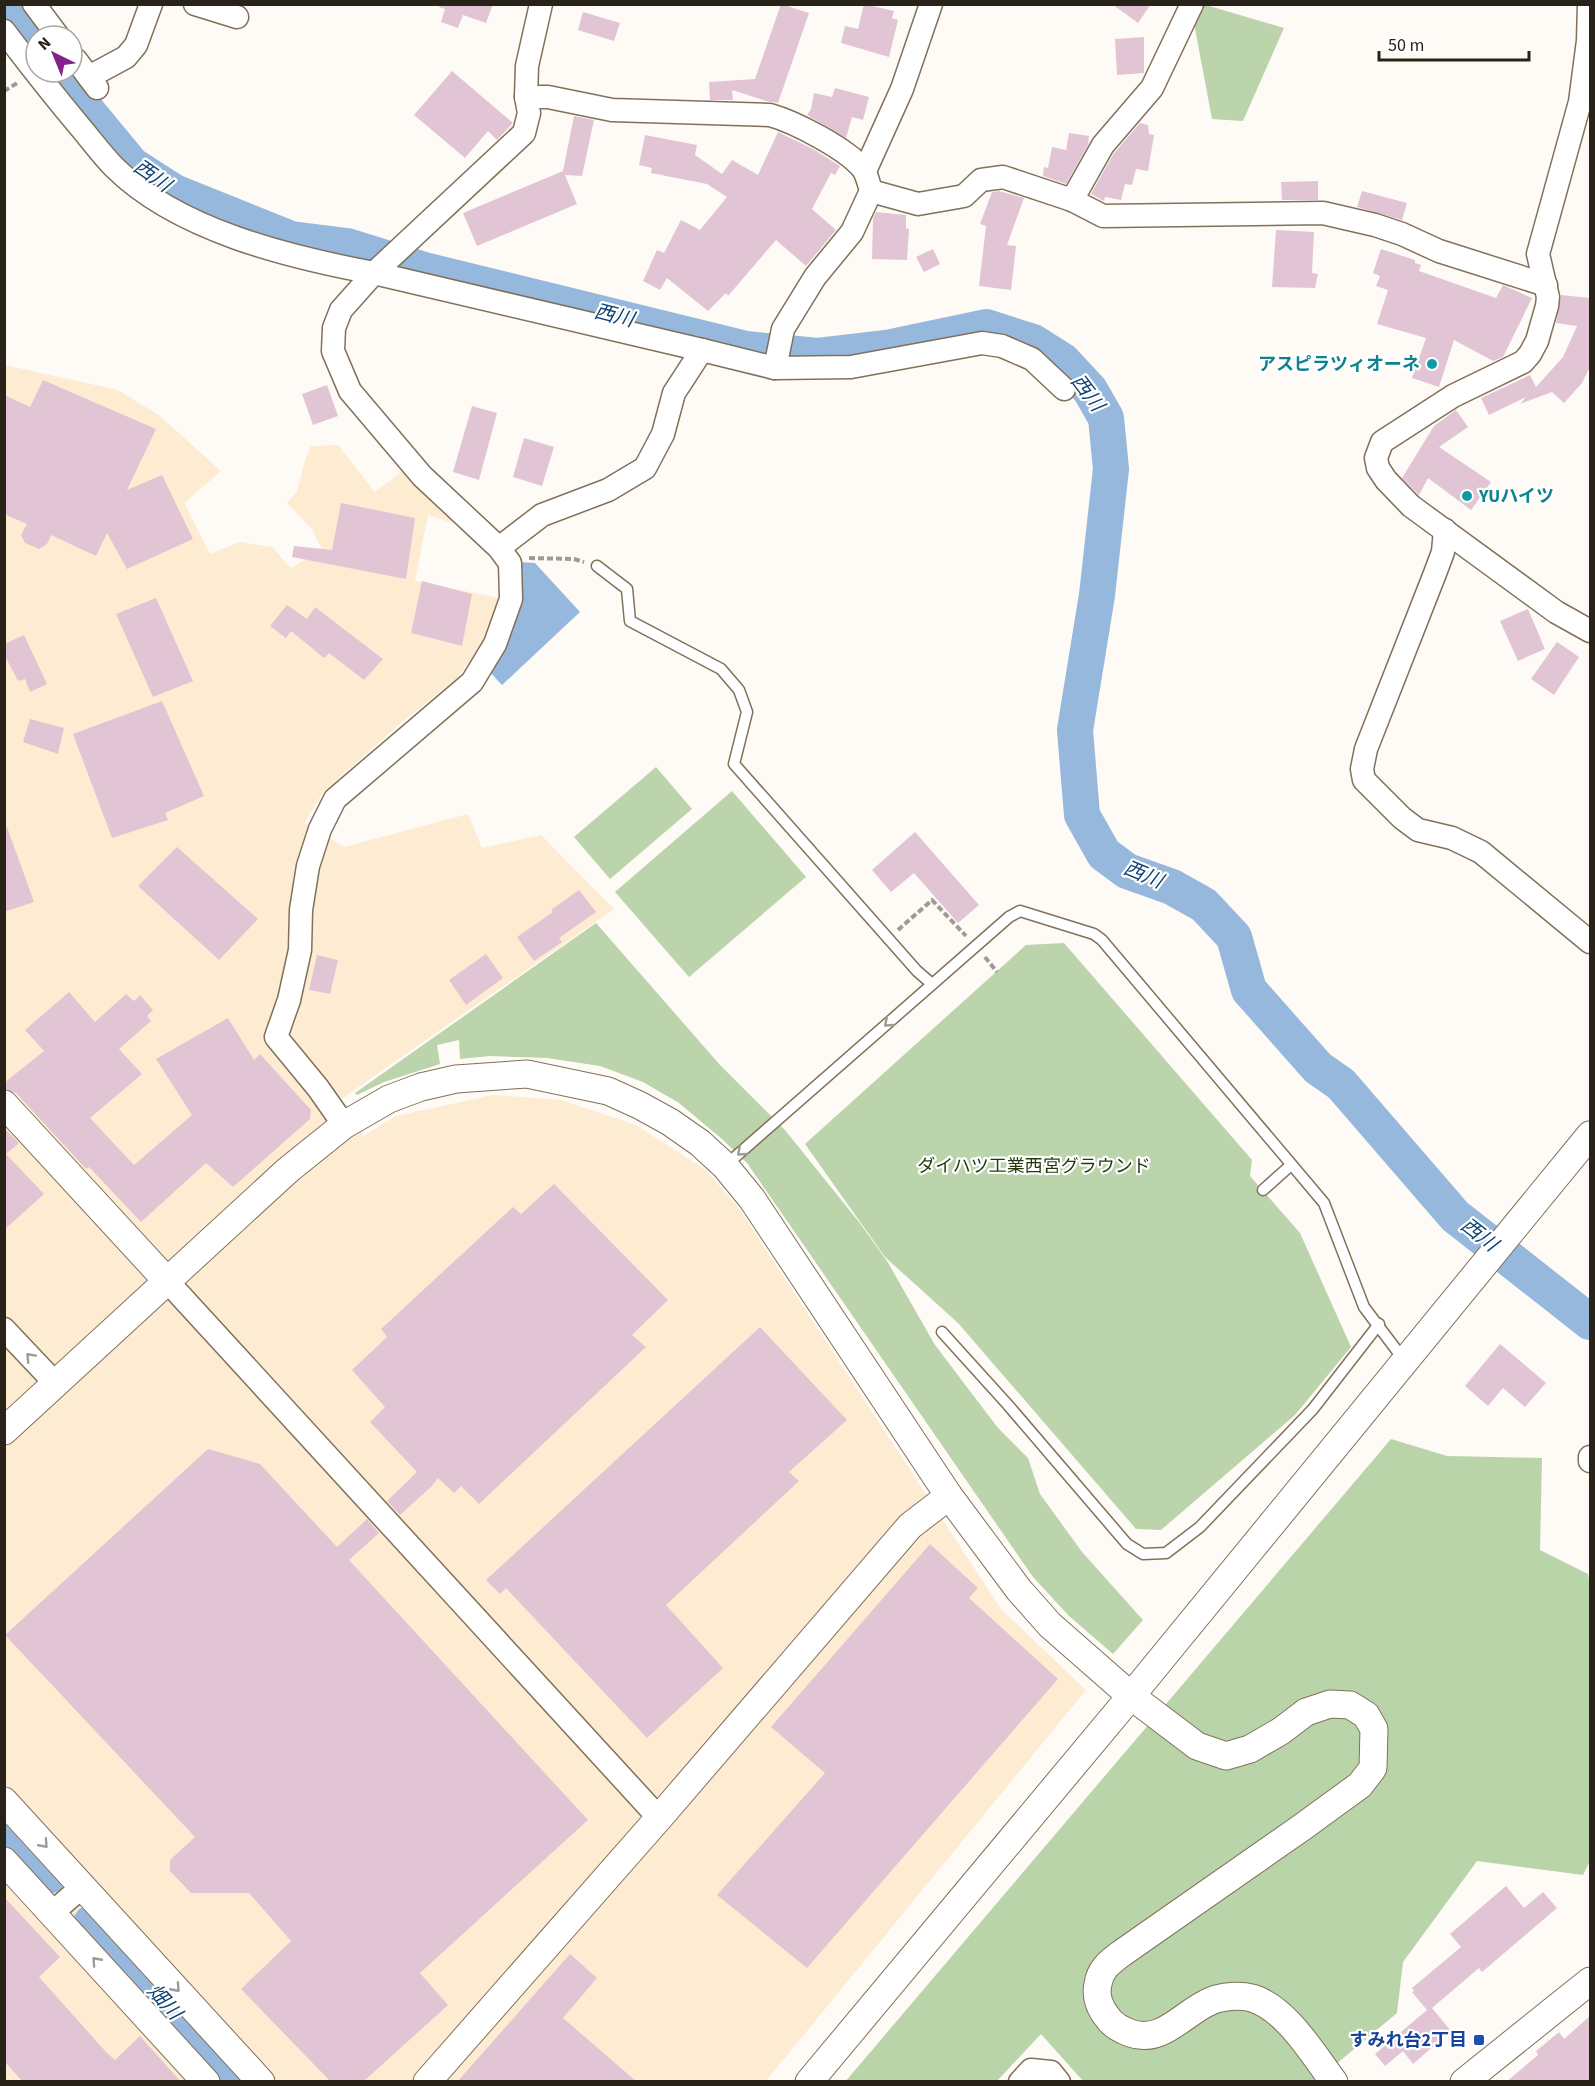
<svg xmlns="http://www.w3.org/2000/svg" width="1595" height="2086" viewBox="0 0 1595 2086" font-family="'Source Sans 3','Noto Sans JP',sans-serif">
  <style>
    .built { fill: #fdecd2 }
    .green { fill: #bbd4ac }
    .forest { fill: #b9d4a9 }
    .water { fill: #96b8dd }
    .lines { fill: none; stroke-linecap: round; stroke-linejoin: round }
    .river { stroke: #96b8dd; stroke-width: 36 }
    .building { fill: #e2c5d5 }
    .service-casing { stroke: #81715a; stroke-width: 13 }
    .minor-casing { stroke: #81715a; stroke-width: 25 }
    .tertiary-casing { stroke: #81715a; stroke-width: 29 }
    .path { stroke: #9f9a93; stroke-width: 4; stroke-dasharray: 6 3; stroke-linecap: butt }
    .service { stroke: #fff; stroke-width: 10 }
    .minor { stroke: #fff; stroke-width: 22 }
    .tertiary { stroke: #fff; stroke-width: 27 }
    .oneway { stroke: #9e9c97 }
    .culture-dot { fill: #0f9aa8; stroke: #fff; stroke-width: 2 }
    .transit-dot { fill: #1a4fb4; stroke: #fff; stroke-width: 2 }
    .labels { text-anchor: middle; dominant-baseline: central; stroke-width: 4.5; stroke-linejoin: round; paint-order: stroke }
    .culture-label { font-size: 18px; font-weight: bold; fill: #0d838f; stroke: #fff; text-anchor: end }
    .park-label { font-size: 18px; fill: #1f390c; stroke: #fff }
    .transit-label { font-size: 18px; font-weight: bold; fill: #164399; stroke: #fff; text-anchor: end }
    .water-label { font-size: 20px; font-style: italic; fill: #114472; stroke: #fff }
  </style>
  <rect width="100%" height="100%" fill="#fefaf5"/>
  <polygon class="built" points="5,365 118,390 160,416 221,471 184,503 210,554 240,542 272,547 291,568 322,549 312,529 287,503 297,492 305,460 311,446 338,445 375,492 403,471 456,524 428,515 415,581 499,598 489,635 456,679 402,722 324,791 304,823 344,847 468,814 482,848 541,835 614,909 340,1100 363,1136 396,1116 493,1095 561,1100 636,1125 706,1170 738,1207 1001,1609 1086,1690 766,2081 5,2082"/>
  <g class="green">
    <polygon points="1200,5 1206,5 1284,28 1243,121 1212,119 1193,18"/>
    <polygon points="656,767 692,809 610,879 574,837"/>
    <polygon points="732,791 806,877 689,977 615,892"/>
    <polygon points="596,923 720,1065 785,1130 859,1222 887,1261 935,1345 998,1428 1028,1458 1040,1494 1082,1552 1143,1620 1113,1654 1069,1616 1033,1577 747,1163 722,1139 679,1103 643,1082 600,1066 547,1058 490,1056 460,1059 459,1040 437,1045 440,1064 384,1082 357,1095 355,1093"/>
    <polygon points="1064,943 1252,1160 1250,1176 1300,1233 1351,1347 1295,1415 1161,1530 1136,1529 958,1323 885,1257 805,1144 1026,945"/>
  </g>
  <polygon class="forest" points="1391,1439 1447,1456 1542,1458 1540,1550 1588,1574 1590,1587 1590,1861 1583,1875 1477,1861 1403,1962 1397,2013 1316,2081 1083,2081 1041,2034 997,2081 845,2082"/>
  <polygon class="water" points="519,562 535,563 580,612 502,685 488,670"/>
  <g class="lines">
    <g class="river">
      <polyline points="9,4 36,41"/>
      <polyline points="58,72 84,107 132,165 174,192 291,239 347,246 424,270 746,349 818,356 886,348 986,327 1033,342 1063,361 1090,390 1106,418 1111,469 1097,595 1075,730 1082,815 1104,854 1127,871 1172,887 1204,905 1234,937 1249,990 1318,1068 1341,1084 1455,1216 1590,1322"/>
      <polyline points="4,1829 48,1876"/>
      <polyline points="91,1923 236,2082"/>
    </g>
  </g>
  <g class="building">
    <polygon points="440,4 493,4 486,23 463,15 458,28 441,22 445,9 439,7"/>
    <polygon points="781,4 809,13 778,103 766,101 732,90 733,100 710,100 709,82 755,79"/>
    <polygon points="864,4 894,11 892,18 898,20 889,57 841,43 845,26 858,29"/>
    <polygon points="1112,4 1151,4 1138,23"/>
    <polygon points="583,12 620,23 614,41 578,30"/>
    <polygon points="1144,37 1144,73 1117,75 1115,39"/>
    <polygon points="452,71 513,123 497,140 488,131 465,158 414,115"/>
    <polygon points="835,88 869,97 863,120 852,117 846,138 807,115 811,109 814,93 832,97"/>
    <polygon points="574,116 594,120 582,176 565,175 577,204 477,246 463,213 563,171"/>
    <polygon points="1140,123 1148,125 1149,134 1154,135 1148,171 1136,169 1132,185 1125,184 1121,200 1105,197 1104,201 1091,194 1114,153"/>
    <polygon points="778,132 813,149 840,166 835,175 831,173 812,209 836,230 806,266 776,240 728,296 726,293 708,311 667,278 660,290 643,281 657,250 664,253 681,220 700,230 727,197 707,184 651,173 652,168 639,165 645,135 697,145 695,155 722,174 732,160 758,175"/>
    <polygon points="1069,133 1089,136 1088,145 1066,184 1043,176 1044,167 1048,168 1052,147 1066,150"/>
    <polygon points="1318,181 1318,200 1282,200 1281,182"/>
    <polygon points="999,191 1024,198 1007,245 1016,246 1011,290 979,286 986,226 980,224 992,192"/>
    <polygon points="1362,191 1407,203 1402,220 1357,207"/>
    <polygon points="876,212 906,215 906,228 909,229 907,260 872,259 873,218"/>
    <polygon points="1276,230 1314,232 1312,273 1318,274 1315,288 1272,287"/>
    <polygon points="933,249 940,264 924,272 916,257"/>
    <polygon points="1381,249 1415,260 1415,263 1421,265 1419,271 1496,298 1503,285 1532,298 1503,357 1493,361 1454,340 1439,387 1412,378 1426,338 1377,324 1388,290 1376,286 1380,276 1373,273"/>
    <polygon points="1561,295 1590,298 1590,367 1582,383 1564,403 1552,392 1520,404 1526,397 1489,415 1481,398 1530,375 1536,387 1563,357 1577,326 1556,323"/>
    <polygon points="43,380 156,429 127,490 162,475 193,539 127,569 107,533 96,556 51,535 47,544 39,549 25,543 21,535 27,524 4,514 4,395 30,407"/>
    <polygon points="327,385 338,416 313,425 302,394"/>
    <polygon points="472,406 497,413 479,480 453,472"/>
    <polygon points="1456,410 1468,427 1439,447 1491,482 1471,510 1428,478 1419,495 1402,478 1434,426"/>
    <polygon points="524,438 554,447 542,486 513,477"/>
    <polygon points="341,503 415,518 406,579 292,557 294,546 332,550"/>
    <polygon points="422,581 472,594 462,646 411,633"/>
    <polygon points="156,598 193,681 153,697 116,614"/>
    <polygon points="287,605 307,619 315,607 383,659 364,680 329,653 324,658 291,631 286,638 270,626"/>
    <polygon points="1528,609 1545,649 1518,661 1500,621"/>
    <polygon points="24,635 47,684 30,692 25,679 18,681 4,654 4,644"/>
    <polygon points="1557,642 1579,657 1554,695 1531,679"/>
    <polygon points="162,701 204,796 165,813 168,820 112,838 73,734"/>
    <polygon points="30,719 64,728 58,754 23,742"/>
    <polygon points="4,827 7,827 34,902 4,912"/>
    <polygon points="915,832 979,905 958,923 914,873 891,892 872,870"/>
    <polygon points="177,847 258,919 219,960 138,886"/>
    <polygon points="579,890 596,912 559,938 562,942 534,961 517,937 553,912 551,910"/>
    <polygon points="486,954 503,978 466,1005 449,980"/>
    <polygon points="317,955 338,960 330,994 309,990"/>
    <polygon points="69,992 95,1022 126,994 134,1001 140,995 153,1010 147,1016 151,1021 119,1049 142,1074 90,1118 134,1165 192,1115 156,1059 228,1018 254,1060 260,1054 311,1110 310,1119 233,1187 206,1163 141,1222 89,1167 86,1169 16,1093 4,1089 4,1083 44,1051 25,1030"/>
    <polygon points="4,1128 19,1143 6,1154 44,1194 4,1230"/>
    <polygon points="554,1184 668,1300 632,1335 646,1347 479,1504 461,1486 454,1493 438,1478 431,1487 400,1515 387,1501 417,1472 370,1422 385,1407 352,1370 387,1337 381,1329 513,1207 521,1214"/>
    <polygon points="760,1327 847,1420 789,1472 799,1481 666,1605 723,1668 647,1738 506,1588 500,1594 486,1580"/>
    <polygon points="1500,1344 1546,1383 1525,1407 1503,1388 1488,1406 1465,1386"/>
    <polygon points="208,1449 260,1464 337,1547 367,1519 379,1533 349,1560 588,1820 420,1973 448,2005 363,2082 331,2082 241,1989 291,1941 249,1893 191,1893 170,1871 170,1860 195,1837 5,1635"/>
    <polygon points="930,1544 978,1588 969,1598 1058,1679 807,1968 717,1895 825,1773 771,1727"/>
    <polygon points="1506,1886 1524,1908 1543,1892 1557,1908 1482,1972 1479,1968 1432,2008 1451,2031 1413,2064 1403,2051 1385,2066 1375,2054 1427,2010 1412,1992 1414,1991 1412,1988 1461,1947 1450,1934"/>
    <polygon points="4,1897 60,1957 39,1977 107,2053 115,2060 140,2036 181,2082 23,2082 4,2061"/>
    <polygon points="570,1954 597,1978 563,2018 637,2082 457,2082"/>
    <polygon points="1590,2016 1590,2082 1506,2082 1538,2055 1536,2051 1559,2032 1564,2039"/>
  </g>
  <g class="lines">
    <defs>
      <g id="service">
        <polyline points="597,566 627,589 630,621 721,669 739,690 747,712 734,764 917,971 932,984"/>
        <polyline points="726,1165 1009,917 1020,911 1094,934 1102,940 1324,1203 1364,1307 1404,1360"/>
        <polyline points="1263,1190 1291,1165"/>
        <polyline points="942,1332 1008,1405 1127,1544 1143,1554 1166,1553 1200,1527 1313,1409 1379,1324"/>
      </g>
      <g id="minor">
        <polyline points="34,4 58,36"/>
        <polyline points="195,4 237,17"/>
        <polyline points="1589,4 1588,41 1580,102 1538,254 1548,297 1547,306 1537,341 1530,354 1523,362 1453,396 1382,442 1376,458 1378,468 1386,480 1411,506 1556,612 1590,631"/>
        <path d="M 4,31 C 29,64 55,97 81,128 C 92,141 102,155 114,167 C 177,230 288,257 374,273 L 702,350"/>
        <polyline points="72,63 76,60 97,88"/>
        <polyline points="89,77 126,57 136,45 151,4"/>
        <path d="M 526,97 L 548,97 L 612,110 L 770,115 C 795,122 847,149 863,169 C 867,175 869,184 871,191 L 852,232 L 815,277 L 783,329 L 775,368"/>
        <polyline points="865,171 902,89 931,4"/>
        <polyline points="871,191 918,204 964,196 981,180 1003,177 1072,200 1103,216 1323,213 1375,225 1402,234 1439,251 1546,285"/>
        <polyline points="1072,200 1103,145 1152,88 1192,4"/>
        <polyline points="1445,530 1443,552 1434,576 1366,749 1362,769 1364,780 1402,818 1418,830 1452,838 1481,852 1590,942"/>
        <polyline points="499,548 542,515 608,490 645,468 663,434 674,393 702,350 775,368 851,367 982,343 1002,346 1032,359 1064,389"/>
        <polyline points="344,1125 318,1088 276,1037 289,1000 300,950 301,910 308,866 320,829 335,799 472,682 495,644 511,599 510,563 499,548 422,476 350,391 333,351 334,328 341,310 374,273 524,133 529,113 526,97 527,66 541,4"/>
        <polyline points="168,1282 659,1818"/>
        <polyline points="4,1329 56,1384"/>
        <polyline points="1590,1457 1590,1461"/>
        <polyline points="52,1913 83,1886"/>
        <polyline points="1020,2082 1031,2070 1051,2072 1059,2082"/>
      </g>
      <g id="tertiary">
        <polyline points="4,1104 168,1282"/>
        <path d="M 4,1431 L 288,1170 L 344,1125 L 389,1099 L 421,1087 L 456,1079 L 527,1074 L 608,1091 L 639,1105 L 670,1122 L 700,1143 L 725,1166 L 752,1199 L 949,1496 L 1019,1590 L 1050,1625 L 1131,1696 L 1197,1746 L 1226,1756 L 1250,1749 L 1281,1731 L 1306,1712 L 1330,1704 L 1350,1705 L 1366,1715 L 1374,1729 L 1373,1768 L 1360,1785 L 1301,1828 L 1122,1953 C 1110,1962 1100,1969 1098,1984 C 1095,1996 1100,2009 1108,2018 C 1113,2026 1122,2030 1130,2033 C 1162,2045 1184,2012 1211,2001 C 1222,1996 1240,1995 1252,1998 C 1286,2008 1313,2054 1334,2082"/>
        <polyline points="4,1801 261,2082"/>
        <polyline points="4,1861 206,2082"/>
        <polyline points="427,2082 659,1818 910,1526 949,1496"/>
        <polyline points="809,2082 1131,1696 1590,1135"/>
        <polyline points="1464,2082 1590,1981"/>
      </g>
    </defs>
    <use href="#service" class="service-casing"/>
    <use href="#minor" class="minor-casing"/>
    <use href="#tertiary" class="tertiary-casing"/>
    <g class="path">
      <polyline points="4,91 19,82"/>
      <polyline points="529,558 574,559 584,562"/>
      <polyline points="898,930 932,900 966,936"/>
      <polyline points="985,957 997,972"/>
    </g>
    <use href="#service" class="service"/>
    <use href="#minor" class="minor"/>
    <use href="#tertiary" class="tertiary"/>
  </g>
  <defs><path id="oneway-chevron" d="M-2-3.5L2.5 0L-2 3.5" fill="none" stroke-width="1.6" stroke-linecap="round" stroke-linejoin="round" transform="scale(1.5)"/></defs>
  <g class="oneway">
    <use href="#oneway-chevron" transform="translate(888 1023) rotate(139)"/>
    <use href="#oneway-chevron" transform="translate(741 1152) rotate(139)"/>
    <use href="#oneway-chevron" transform="translate(30 1357) rotate(-133)"/>
    <use href="#oneway-chevron" transform="translate(44 1844) rotate(48)"/>
    <use href="#oneway-chevron" transform="translate(96 1961) rotate(-132)"/>
    <use href="#oneway-chevron" transform="translate(176 1988) rotate(48)"/>
  </g>
  <g class="culture-dot">
    <circle cx="1432" cy="364" r="6"/>
    <circle cx="1467" cy="496" r="6"/>
  </g>
  <rect class="transit-dot" x="1473" y="2034" width="12" height="12" rx="3"/>
  <g class="labels">
    <g class="culture-label">
      <text x="1420" y="364">アスピラツィオーネ</text>
      <text x="1479" y="496" text-anchor="start">YUハイツ</text>
    </g>
    <g class="park-label">
      <text x="1034" y="1166">ダイハツ工業西宮グラウンド</text>
    </g>
    <g class="transit-label">
      <text x="1467" y="2040">すみれ台2丁目</text>
    </g>
    <g class="water-label">
      <text transform="translate(152 176) rotate(35)">西川</text>
      <text transform="translate(614 316) rotate(14)">西川</text>
      <text transform="translate(1087 393) rotate(53)">西川</text>
      <text transform="translate(1143 875) rotate(23)">西川</text>
      <text transform="translate(1479 1235) rotate(38)">西川</text>
      <text transform="translate(164 2002) rotate(48)">畑川</text>
    </g>
  </g>
  <rect width="1595" height="2086" fill="none" stroke="#282218" stroke-width="12"/>
  <g transform="translate(54 54) rotate(317)"><circle r="28" fill="#ffffff" stroke="#a9a7a3" stroke-width="1.5"/>
  <path d="M0-4.5L10 22L0 15L-10 22Z" fill="#84218b"/>
  <text y="-9" font-size="16" font-weight="bold" text-anchor="middle" fill="#282218">N</text>
  </g>
  <path d="M1379 51v9h150v-9" fill="none" stroke="#282218" stroke-width="3"/>
  <text x="1388" y="51" font-size="18" fill="#282218" stroke="#ffffff" stroke-width="4.5" paint-order="stroke">50 m</text>
</svg>
